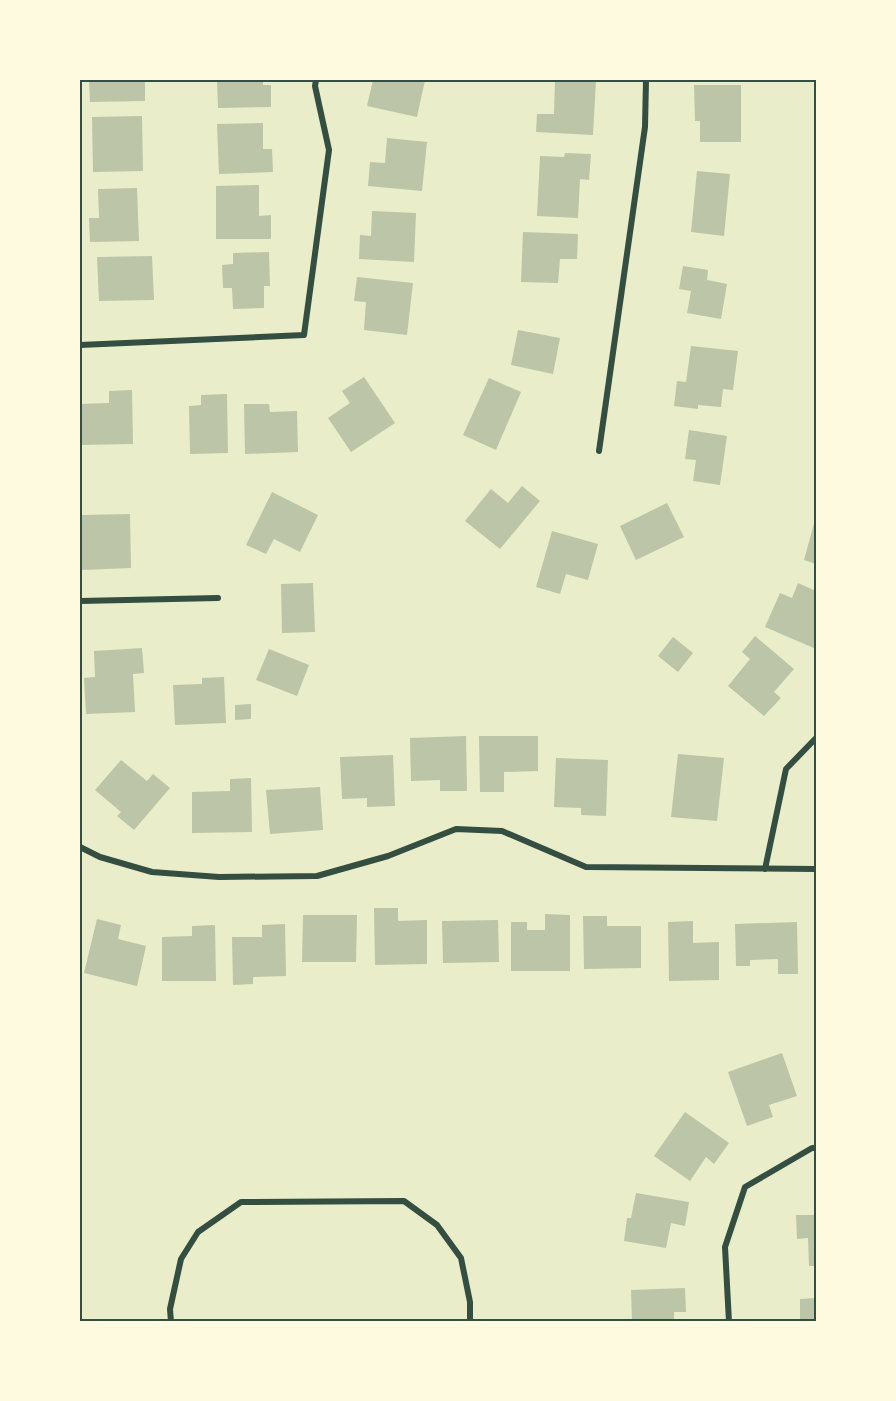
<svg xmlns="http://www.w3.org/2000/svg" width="896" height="1401" viewBox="0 0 896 1401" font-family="Roboto,sans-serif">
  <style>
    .building { fill: #bcc5a7 }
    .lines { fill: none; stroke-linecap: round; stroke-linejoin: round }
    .minor { stroke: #344e41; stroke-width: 6 }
    .neatline { fill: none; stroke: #344e41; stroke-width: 2 }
  </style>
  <rect width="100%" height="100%" fill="#e9edc9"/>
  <g class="building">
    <polygon points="89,80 145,80 145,101 90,102"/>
    <polygon points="217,80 263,80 263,85 271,85 271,107 218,108"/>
    <polygon points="373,80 425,80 417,117 367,106"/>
    <polygon points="555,80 596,80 593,135 536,132 537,114 554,114"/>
    <polygon points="694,85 741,85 741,142 700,142 700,121 695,121"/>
    <polygon points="142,116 143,171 93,172 92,117"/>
    <polygon points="263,123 263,149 272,149 273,172 219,174 217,124"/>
    <polygon points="387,138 427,142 422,191 368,186 370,162 385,163"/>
    <polygon points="565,153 591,154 589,180 580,179 578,218 537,216 540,156 564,157"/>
    <polygon points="697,171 730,174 724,236 691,232"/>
    <polygon points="259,185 259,216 271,215 271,239 216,239 216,186"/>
    <polygon points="137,188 139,241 90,242 89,218 99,218 98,189"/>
    <polygon points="372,211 416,213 414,262 359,259 360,235 371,236"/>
    <polygon points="523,232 578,234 577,259 560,259 558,283 521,282"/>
    <polygon points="269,252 270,286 264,286 264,308 233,309 232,288 223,288 222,265 233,264 233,253"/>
    <polygon points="152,256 154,300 99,301 97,257"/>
    <polygon points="683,266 708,270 707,280 727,284 721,319 687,313 691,291 679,289"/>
    <polygon points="357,277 413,283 407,335 364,330 366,302 354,301"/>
    <polygon points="518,330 560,338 553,374 511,365"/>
    <polygon points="691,346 738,351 733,390 723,389 721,407 698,405 698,409 674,406 677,381 686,382"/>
    <polygon points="364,377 395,423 351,452 328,418 350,403 342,391"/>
    <polygon points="489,378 521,392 496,450 463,435"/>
    <polygon points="132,390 133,444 80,445 80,404 109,403 109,391"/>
    <polygon points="227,394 228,453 190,454 189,406 201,405 201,395"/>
    <polygon points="244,404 269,404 270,412 297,411 298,452 245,454"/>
    <polygon points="689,430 727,436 720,485 693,481 696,460 685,459"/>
    <polygon points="522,486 540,501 500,549 465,521 491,489 508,503"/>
    <polygon points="272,492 318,515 300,552 274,539 266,554 246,545"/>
    <polygon points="667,503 684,537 636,560 620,526"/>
    <polygon points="130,514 131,568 82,570 81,515"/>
    <polygon points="816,516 816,564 804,560"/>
    <polygon points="552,531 598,544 588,580 566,574 560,594 536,587"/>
    <polygon points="313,583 315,632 282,633 281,584"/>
    <polygon points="798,583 816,591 816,649 765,627 780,593 792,598"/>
    <polygon points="755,636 794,669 774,692 781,698 764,716 728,686 750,659 742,652"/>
    <polygon points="673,637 693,653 678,672 658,656"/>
    <polygon points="142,648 144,673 133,674 135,712 86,714 84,678 95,677 94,651"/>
    <polygon points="269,649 309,665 297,696 256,680"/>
    <polygon points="224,677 226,723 175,725 173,685 202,684 202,678"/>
    <polygon points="251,704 251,719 235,720 235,705"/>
    <polygon points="466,736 467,791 440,791 440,780 411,781 410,738"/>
    <polygon points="479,736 538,736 538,771 504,772 504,792 480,792"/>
    <polygon points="678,754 724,758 717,821 671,817"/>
    <polygon points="393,755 395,806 367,807 367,798 342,799 340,757"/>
    <polygon points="556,758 608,760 606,816 581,815 581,808 554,807"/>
    <polygon points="121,760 147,781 153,774 170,788 134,830 117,816 121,812 95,790"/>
    <polygon points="251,778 252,832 192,833 192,792 230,791 230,779"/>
    <polygon points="320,787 323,830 270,834 266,790"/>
    <polygon points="374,908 398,908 398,921 427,920 427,964 375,965"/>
    <polygon points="545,914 570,915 570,971 511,971 511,922 527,922 527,930 545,930"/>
    <polygon points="303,915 357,915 356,962 302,962"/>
    <polygon points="583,916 607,916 607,926 641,926 641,968 584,969"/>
    <polygon points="97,919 121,925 118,939 146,946 137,986 84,973"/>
    <polygon points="498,920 499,962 443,963 442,921"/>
    <polygon points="693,921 693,943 719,942 719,980 669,981 668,922"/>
    <polygon points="797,922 798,974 778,974 778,959 750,960 750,966 736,966 735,924"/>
    <polygon points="285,924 286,976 253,977 253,984 233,985 232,937 262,937 262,925"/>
    <polygon points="215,925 216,981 162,981 162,937 192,936 192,926"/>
    <polygon points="782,1053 797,1096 769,1105 773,1117 747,1126 728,1072"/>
    <polygon points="685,1112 729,1143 714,1164 706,1157 690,1181 654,1156"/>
    <polygon points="636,1193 689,1202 685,1226 671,1223 666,1248 624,1241 627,1218 631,1218"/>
    <polygon points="796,1215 816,1215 816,1266 809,1266 808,1238 797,1239"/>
    <polygon points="685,1288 686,1312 674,1312 674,1322 632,1322 631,1290"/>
    <polygon points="816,1298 816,1322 800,1322 800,1299"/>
  </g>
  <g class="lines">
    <g class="minor">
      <polyline points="80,345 304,335 329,150 315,86 316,80"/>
      <polyline points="599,451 645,127 646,80"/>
      <polyline points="80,601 218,598"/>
      <polyline points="80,847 100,857 152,872 219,877 317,876 388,856 456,829 502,831 586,867 816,869"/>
      <polyline points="765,869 786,769 816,738"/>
      <polyline points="171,1322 170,1309 181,1259 198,1232 241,1202 404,1201 437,1225 461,1258 470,1302 470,1322"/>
      <polyline points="729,1322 725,1247 745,1187 812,1148 816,1148"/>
    </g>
  </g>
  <rect width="896" height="1401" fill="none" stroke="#fefae0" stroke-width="162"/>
  <rect x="81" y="81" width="734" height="1239" class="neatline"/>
</svg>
